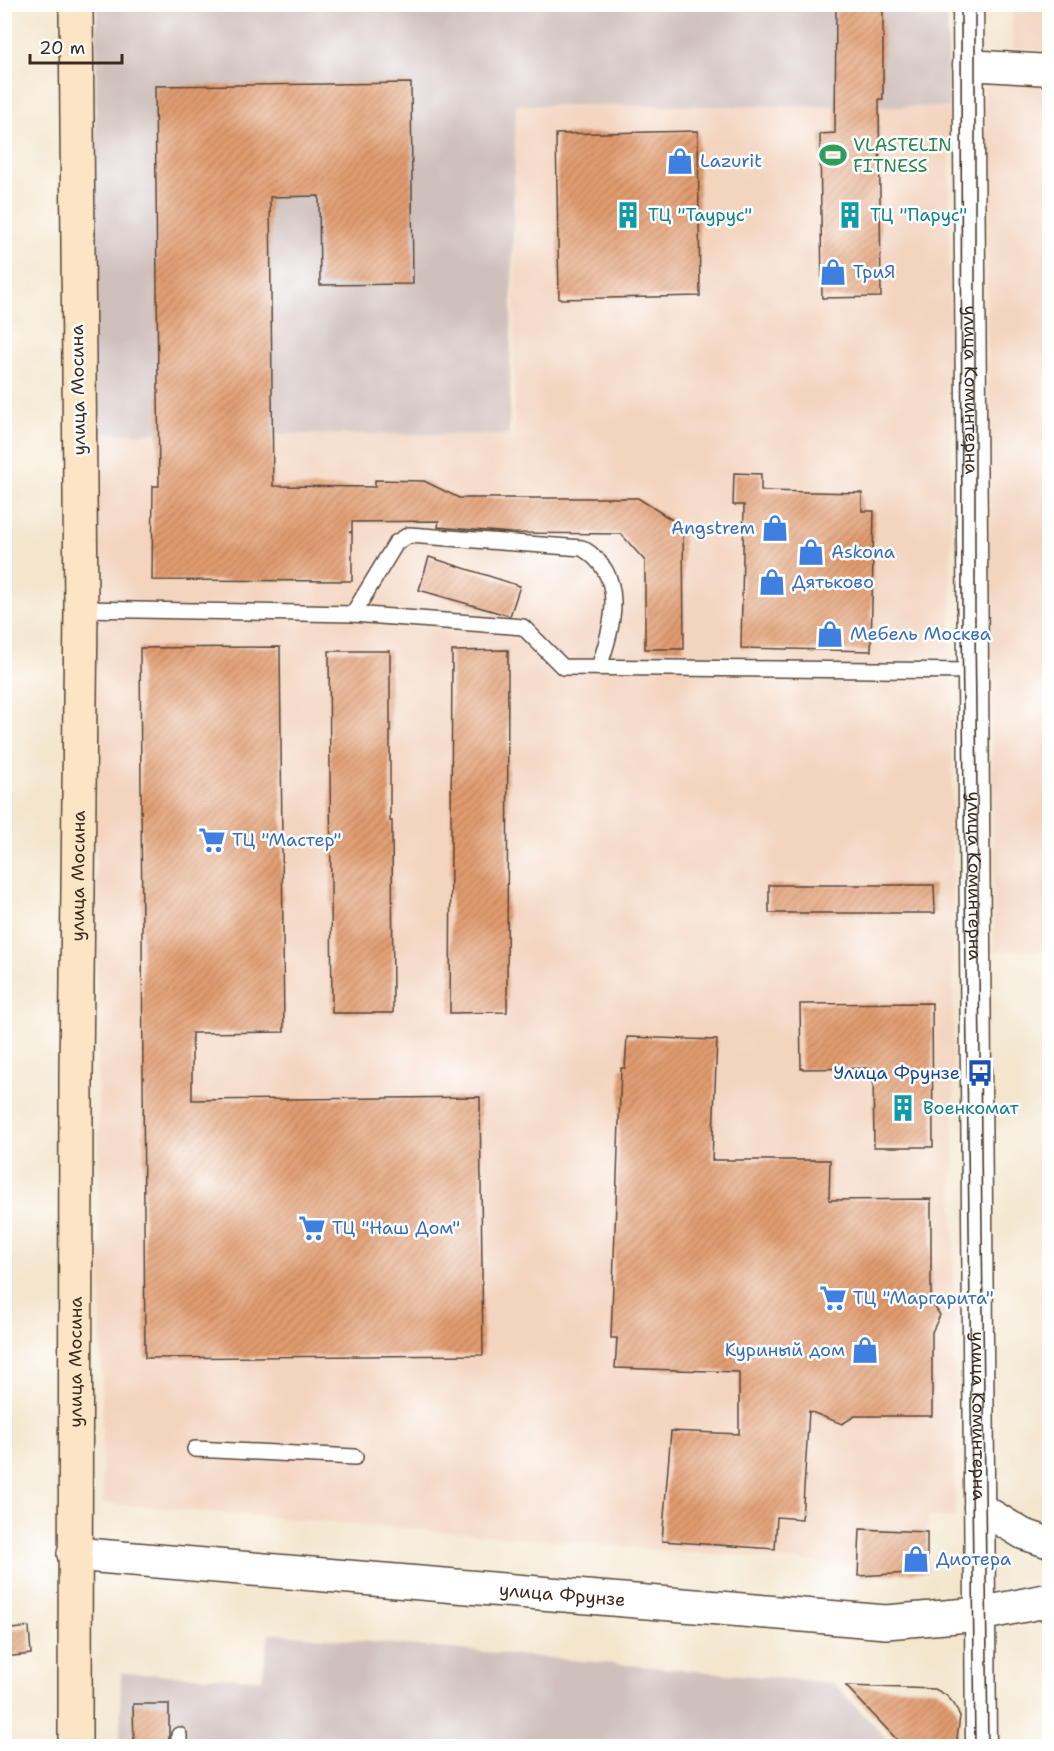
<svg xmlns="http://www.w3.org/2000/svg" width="1054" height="1751" viewBox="0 0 1054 1751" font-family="'Shantell Sans',sans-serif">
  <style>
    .built { fill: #f3d4bf }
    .industrial { fill: #cfc0bb }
    .building { fill: url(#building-hatch) }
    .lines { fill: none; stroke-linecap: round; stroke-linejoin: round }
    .service-casing { stroke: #574638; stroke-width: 18 }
    .minor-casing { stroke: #574638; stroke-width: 33 }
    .tertiary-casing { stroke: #574638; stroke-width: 36 }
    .secondary-casing { stroke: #574638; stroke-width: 36 }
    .service { stroke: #fff; stroke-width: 15 }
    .minor { stroke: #fff; stroke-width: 30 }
    .tertiary { stroke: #fff; stroke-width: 33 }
    .secondary { stroke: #fce5c4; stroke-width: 33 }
    .tram { stroke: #3b2a1e; stroke-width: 1.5 }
    .labels { text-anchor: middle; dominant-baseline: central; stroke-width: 5; stroke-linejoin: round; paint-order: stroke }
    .leisure-label { font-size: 18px; fill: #27864d; stroke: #fff; text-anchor: start }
    .shop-label { font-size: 18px; fill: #366cbe; stroke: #fff; text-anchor: start }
    .culture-label { font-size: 18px; fill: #0d838f; stroke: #fff; text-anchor: start }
    .street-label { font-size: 18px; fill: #3b2a1e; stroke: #fff }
    .transit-label { font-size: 18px; fill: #164399; stroke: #fff; text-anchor: end }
  </style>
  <defs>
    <pattern id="building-hatch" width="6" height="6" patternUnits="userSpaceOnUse" patternTransform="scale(1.5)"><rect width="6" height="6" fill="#e29c6f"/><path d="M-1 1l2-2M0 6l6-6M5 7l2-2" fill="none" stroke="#b87f5b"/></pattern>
  </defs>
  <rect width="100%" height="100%" fill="#fff"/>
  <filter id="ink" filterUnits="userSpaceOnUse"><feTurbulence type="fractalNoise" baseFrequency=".0167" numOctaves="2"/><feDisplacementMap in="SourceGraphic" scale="12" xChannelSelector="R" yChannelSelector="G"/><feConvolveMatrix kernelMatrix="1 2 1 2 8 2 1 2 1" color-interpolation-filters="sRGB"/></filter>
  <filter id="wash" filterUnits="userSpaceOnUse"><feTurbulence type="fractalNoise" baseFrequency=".008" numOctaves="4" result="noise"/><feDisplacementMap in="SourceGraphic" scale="24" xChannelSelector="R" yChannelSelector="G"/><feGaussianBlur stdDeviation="1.35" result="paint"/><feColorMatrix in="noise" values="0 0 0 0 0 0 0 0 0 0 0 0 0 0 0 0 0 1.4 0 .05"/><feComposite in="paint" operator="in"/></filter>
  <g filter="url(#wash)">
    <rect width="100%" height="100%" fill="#f3e6cd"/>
    <g class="built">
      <polygon points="1012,5 1049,5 1049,51 1013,48"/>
      <polygon points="985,80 1049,84 1049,951 994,951"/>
      <polygon points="516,105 949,107 955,1517 928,1517 927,1572 103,1503 91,433 514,435"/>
    </g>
    <g class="industrial">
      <polygon points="97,5 947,5 949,107 516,105 509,435 91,433"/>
      <polygon points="269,1633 833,1683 894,1746 120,1746 121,1673 262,1679"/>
    </g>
    <g id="blocks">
      <g class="building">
        <polygon points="836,4 883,4 883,99 879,99 881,297 822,298 820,134 835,133"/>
        <polygon points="411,83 413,284 320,285 319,196 270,197 273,486 375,487 375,480 424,481 459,498 638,498 683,527 684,649 645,649 645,561 621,534 512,533 438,527 439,521 352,522 352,532 349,532 352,533 352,581 152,580 153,486 159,486 155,86"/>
        <polygon points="698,131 700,296 559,299 556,134"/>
        <polygon points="734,473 761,474 761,491 862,493 862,511 874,511 871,651 741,648 744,505 733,505"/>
        <polygon points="429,557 520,586 510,616 419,590"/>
        <polygon points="280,647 284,1032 192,1033 192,1100 480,1097 483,1355 145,1358 140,648"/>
        <polygon points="508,650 507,1012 450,1013 452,651"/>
        <polygon points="329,651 390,651 390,821 392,821 393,1013 332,1013"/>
        <polygon points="769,885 934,885 935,913 769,913"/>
        <polygon points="932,1003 933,1147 874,1147 873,1068 801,1069 800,1004"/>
        <polygon points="627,1037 717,1040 712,1160 830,1160 829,1200 931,1199 931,1301 940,1315 932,1332 932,1416 855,1416 842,1424 809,1411 802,1519 777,1517 775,1549 662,1541 671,1431 739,1434 739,1372 615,1368 617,1338 611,1338 621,1068 625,1068"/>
        <polygon points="860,1529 927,1532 927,1572 858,1576"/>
        <polygon points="29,1627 31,1654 4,1657 4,1630"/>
        <polygon points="846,1686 935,1689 946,1695 954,1704 960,1716 956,1746 903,1746"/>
        <polygon points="133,1704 169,1704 169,1746 134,1746"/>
      </g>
    </g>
  </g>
  <g filter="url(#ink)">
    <use href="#blocks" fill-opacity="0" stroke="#574638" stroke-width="1.5"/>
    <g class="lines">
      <defs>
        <g id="service">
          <polyline points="81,609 353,614 523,627 563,667 973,671"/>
          <path d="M 353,614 L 396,543 L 409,535 L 582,548 C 628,575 613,626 599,667"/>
          <polyline points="195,1449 355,1457"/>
          <polyline points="179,1746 179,1735"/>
        </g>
        <g id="minor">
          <path id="s1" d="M 968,4 L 981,1746"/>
          <polyline points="968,65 1050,70"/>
          <polyline points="979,1507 1023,1534 1050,1543"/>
        </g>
        <g id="tertiary">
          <path id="s2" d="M 74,1554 L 886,1622 L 980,1614 L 1050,1600"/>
        </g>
        <g id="secondary">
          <path id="s3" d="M 75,1746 L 76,1074 L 81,609 L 76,4"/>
        </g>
      </defs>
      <use href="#service" class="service-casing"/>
      <use href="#minor" class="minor-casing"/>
      <use href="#tertiary" class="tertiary-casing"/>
      <use href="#secondary" class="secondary-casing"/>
      <use href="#service" class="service"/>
      <use href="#minor" class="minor"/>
      <use href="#tertiary" class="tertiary"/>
      <use href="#secondary" class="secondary"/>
      <g class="tram">
        <polyline points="961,4 962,624 975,1746"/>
        <polyline points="975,4 975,624 988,1746"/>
      </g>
    </g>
  </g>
  <defs>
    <symbol id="stadium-bare" viewBox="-9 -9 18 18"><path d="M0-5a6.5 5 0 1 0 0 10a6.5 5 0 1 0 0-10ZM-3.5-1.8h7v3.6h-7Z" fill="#2e9e5b" stroke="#fff" stroke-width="2.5" paint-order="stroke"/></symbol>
    <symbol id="shop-bare" viewBox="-9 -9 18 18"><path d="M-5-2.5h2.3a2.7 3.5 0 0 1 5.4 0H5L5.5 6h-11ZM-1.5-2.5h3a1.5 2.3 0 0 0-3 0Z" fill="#3f7fe0" stroke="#fff" stroke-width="2.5" paint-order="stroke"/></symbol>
    <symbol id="building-bare" viewBox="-9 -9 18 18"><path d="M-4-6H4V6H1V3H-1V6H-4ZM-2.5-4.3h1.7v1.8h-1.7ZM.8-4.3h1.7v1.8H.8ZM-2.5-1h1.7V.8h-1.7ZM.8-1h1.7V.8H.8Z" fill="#0f9aa8" stroke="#fff" stroke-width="2.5" paint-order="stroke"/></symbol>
    <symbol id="supermarket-bare" viewBox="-9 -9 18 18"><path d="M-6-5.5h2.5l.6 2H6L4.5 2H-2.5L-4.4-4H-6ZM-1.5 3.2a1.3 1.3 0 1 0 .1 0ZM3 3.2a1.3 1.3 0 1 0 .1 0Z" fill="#3f7fe0" stroke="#fff" stroke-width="2.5" paint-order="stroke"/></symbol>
    <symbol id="bus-bare" viewBox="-9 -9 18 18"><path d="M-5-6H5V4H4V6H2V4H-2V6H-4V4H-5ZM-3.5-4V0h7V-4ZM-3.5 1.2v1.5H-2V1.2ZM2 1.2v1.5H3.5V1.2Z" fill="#1a4fb4" stroke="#fff" stroke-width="2.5" paint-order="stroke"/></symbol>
  </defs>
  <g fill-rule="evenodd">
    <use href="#stadium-bare" x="814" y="136" width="38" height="38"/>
    <use href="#shop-bare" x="661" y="142" width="38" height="38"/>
    <use href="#building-bare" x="609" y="196" width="38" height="38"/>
    <use href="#building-bare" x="831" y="196" width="38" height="38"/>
    <use href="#shop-bare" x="814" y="253" width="38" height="38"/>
    <use href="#shop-bare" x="756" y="509" width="38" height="38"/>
    <use href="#shop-bare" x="792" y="533" width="38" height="38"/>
    <use href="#shop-bare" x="753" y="563" width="38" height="38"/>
    <use href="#shop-bare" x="811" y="615" width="38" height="38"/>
    <use href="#supermarket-bare" x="193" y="821" width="38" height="38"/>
    <use href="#bus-bare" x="961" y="1054" width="38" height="38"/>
    <use href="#building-bare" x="884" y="1089" width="38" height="38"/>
    <use href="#supermarket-bare" x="293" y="1209" width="38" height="38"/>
    <use href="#supermarket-bare" x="814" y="1279" width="38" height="38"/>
    <use href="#shop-bare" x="846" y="1331" width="38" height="38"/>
    <use href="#shop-bare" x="897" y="1540" width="38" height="38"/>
  </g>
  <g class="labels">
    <g class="leisure-label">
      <text x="853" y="145">VLASTELIN<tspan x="853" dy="21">FITNESS</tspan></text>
    </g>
    <g class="shop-label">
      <text x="700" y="161">Lazurit</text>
      <text x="853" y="272">ТриЯ</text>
      <text x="755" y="528" text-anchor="end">Angstrem</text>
      <text x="831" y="552">Askona</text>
      <text x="792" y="582">Дятьково</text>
      <text x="850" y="634">Мебель Москва</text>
      <text x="232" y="840">ТЦ "Мастер"</text>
      <text x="332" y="1228">ТЦ "Наш Дом"</text>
      <text x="853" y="1298">ТЦ "Маргарита"</text>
      <text x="845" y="1350" text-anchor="end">Куриный дом</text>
      <text x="936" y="1559">Диотера</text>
    </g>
    <g class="culture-label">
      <text x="648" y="215">ТЦ "Таурус"</text>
      <text x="870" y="215">ТЦ "Парус"</text>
      <text x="923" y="1108">Военкомат</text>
    </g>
    <g class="street-label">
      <text transform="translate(78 390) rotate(-91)">улица Мосина</text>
      <text stroke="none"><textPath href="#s1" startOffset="386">улица Коминтерна</textPath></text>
      <text stroke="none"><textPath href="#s3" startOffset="870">улица Мосина</textPath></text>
      <text stroke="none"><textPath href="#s1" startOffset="872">улица Коминтерна</textPath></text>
      <text stroke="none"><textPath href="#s3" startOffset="384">улица Мосина</textPath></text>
      <text stroke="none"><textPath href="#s1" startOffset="1412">улица Коминтерна</textPath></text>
      <text stroke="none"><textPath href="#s2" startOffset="490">улица Фрунзе</textPath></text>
    </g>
    <g class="transit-label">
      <text x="960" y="1073">Улица Фрунзе</text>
    </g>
  </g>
  <rect width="1054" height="1751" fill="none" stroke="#fff" stroke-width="24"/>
  <path d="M30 54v9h92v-9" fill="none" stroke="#3b2a1e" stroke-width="3"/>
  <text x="39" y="54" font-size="18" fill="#3b2a1e" stroke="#ffffff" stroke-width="4.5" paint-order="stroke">20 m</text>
</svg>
